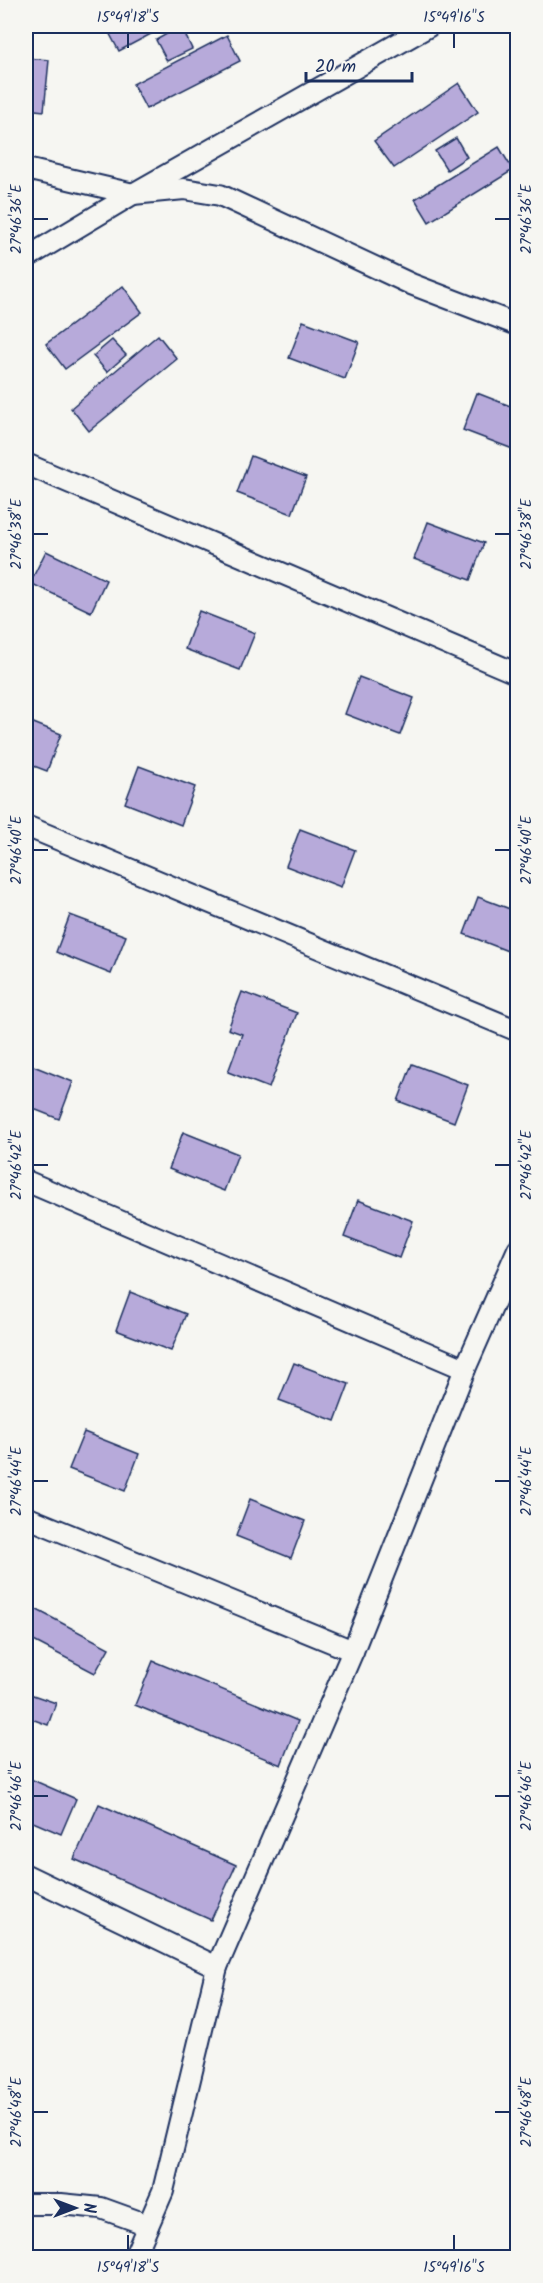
<svg xmlns="http://www.w3.org/2000/svg" width="543" height="2283" viewBox="0 0 543 2283" font-family="Kalam,sans-serif">
  <style>
    .building { fill: #b7aada; stroke: #1b2f5e; stroke-width: 1.5 }
    .lines { fill: none; stroke-linecap: round; stroke-linejoin: round }
    .service-casing { stroke: #1b2f5e; stroke-width: 24 }
    .service { stroke: #f6f6f2; stroke-width: 20 }
    .ticks { fill: none; stroke: #1b2f5e; stroke-width: 2 }
    .neatline { fill: none; stroke: #1b2f5e; stroke-width: 2 }
    .ticks-label { font-size: 15px; text-anchor: middle; fill: #1b2f5e }
  </style>
  <rect width="100%" height="100%" fill="#f6f6f2"/>
  <filter id="ink" filterUnits="userSpaceOnUse"><feTurbulence type="fractalNoise" baseFrequency=".0167" numOctaves="2"/><feDisplacementMap in="SourceGraphic" scale="12" xChannelSelector="R" yChannelSelector="G"/><feConvolveMatrix kernelMatrix="1 2 1 2 8 2 1 2 1" color-interpolation-filters="sRGB"/></filter>
  <g filter="url(#ink)">
    <g class="building">
      <polygon points="109,26 166,26 119,51 106,27"/>
      <polygon points="181,26 192,49 167,61 156,40"/>
      <polygon points="227,35 240,61 146,109 133,84"/>
      <polygon points="26,58 49,60 44,111 26,109"/>
      <polygon points="459,83 478,112 394,168 374,141"/>
      <polygon points="456,138 467,157 447,170 435,151"/>
      <polygon points="499,147 513,170 429,222 415,199"/>
      <polygon points="123,286 142,312 65,369 46,344"/>
      <polygon points="303,321 359,342 345,379 289,358"/>
      <polygon points="158,335 177,359 89,431 71,408"/>
      <polygon points="112,340 126,355 107,372 93,356"/>
      <polygon points="477,393 518,409 518,451 463,430"/>
      <polygon points="251,456 306,477 292,514 237,493"/>
      <polygon points="428,522 484,543 470,580 414,559"/>
      <polygon points="46,551 106,580 91,612 30,583"/>
      <polygon points="199,611 255,633 240,670 185,649"/>
      <polygon points="359,677 414,698 400,735 345,714"/>
      <polygon points="26,720 61,734 47,771 26,763"/>
      <polygon points="139,766 195,787 181,825 125,803"/>
      <polygon points="300,829 355,850 341,887 286,866"/>
      <polygon points="478,897 518,912 518,955 464,934"/>
      <polygon points="70,915 126,936 111,974 56,952"/>
      <polygon points="242,992 297,1013 269,1088 228,1072 242,1034 228,1029"/>
      <polygon points="26,1063 73,1082 59,1119 26,1106"/>
      <polygon points="412,1064 468,1085 454,1122 398,1101"/>
      <polygon points="183,1132 238,1154 224,1191 169,1169"/>
      <polygon points="358,1200 413,1221 399,1258 344,1237"/>
      <polygon points="130,1292 186,1314 171,1351 116,1330"/>
      <polygon points="294,1363 349,1384 335,1421 279,1400"/>
      <polygon points="84,1432 139,1454 125,1491 69,1469"/>
      <polygon points="250,1499 305,1521 291,1558 236,1536"/>
      <polygon points="26,1604 109,1648 95,1673 26,1637"/>
      <polygon points="153,1661 298,1721 281,1765 135,1705"/>
      <polygon points="30,1694 56,1703 48,1725 26,1717 26,1707"/>
      <polygon points="26,1777 76,1799 61,1834 26,1819"/>
      <polygon points="99,1804 236,1865 211,1920 74,1859"/>
      <polygon points="26,2104 28,2155 26,2155"/>
    </g>
    <g class="lines">
      <defs>
        <g id="service">
          <polyline points="26,169 133,194 184,189 220,195 411,284 518,325"/>
          <polyline points="26,258 133,194 429,26"/>
          <polyline points="26,464 518,674"/>
          <polyline points="26,826 518,1031"/>
          <polyline points="26,1181 465,1369"/>
          <polyline points="26,1517 353,1651"/>
          <polyline points="26,1875 217,1967"/>
          <polyline points="26,2204 61,2204 101,2208 148,2225"/>
          <polyline points="134,2258 163,2191 217,1967 353,1651 465,1369 518,1249"/>
        </g>
      </defs>
      <use href="#service" class="service-casing"/>
      <use href="#service" class="service"/>
    </g>
  </g>
  <path class="ticks" d="M 128,33 L 128,48M 454,33 L 454,48M 33,219 L 48,219M 495,219 L 510,219M 33,534 L 48,534M 495,534 L 510,534M 33,850 L 48,850M 495,850 L 510,850M 33,1165 L 48,1165M 495,1165 L 510,1165M 33,1481 L 48,1481M 495,1481 L 510,1481M 33,1796 L 48,1796M 495,1796 L 510,1796M 33,2112 L 48,2112M 495,2112 L 510,2112M 128,2235 L 128,2250M 454,2235 L 454,2250"/>
  <rect width="543" height="2283" fill="none" stroke="#f6f6f2" stroke-width="66"/>
  <g transform="translate(75 2208) rotate(90)" stroke="#f6f6f2" stroke-width="4.5" paint-order="stroke">
  <path d="M0-4.5L10 22L0 15L-10 22Z" fill="#1b2f5e"/>
  <text y="-9" font-size="16" font-weight="bold" text-anchor="middle" fill="#1b2f5e">N</text>
  </g>
  <path d="M306 72v9h106v-9" fill="none" stroke="#1b2f5e" stroke-width="3"/>
  <text x="315" y="72" font-size="18" fill="#1b2f5e" stroke="#f6f6f2" stroke-width="4.5" paint-order="stroke">20 m</text>
  <rect x="33" y="33" width="477" height="2217" class="neatline"/>
  <g class="ticks-label">
    <text x="128" y="22">15°49'18"S</text>
    <text x="454" y="22">15°49'16"S</text>
    <text transform="translate(16 219) rotate(-90)" y="5">27°46'36"E</text>
    <text transform="translate(526 219) rotate(-90)" y="5">27°46'36"E</text>
    <text transform="translate(16 534) rotate(-90)" y="5">27°46'38"E</text>
    <text transform="translate(526 534) rotate(-90)" y="5">27°46'38"E</text>
    <text transform="translate(526 850) rotate(-90)" y="5">27°46'40"E</text>
    <text transform="translate(16 850) rotate(-90)" y="5">27°46'40"E</text>
    <text transform="translate(526 1165) rotate(-90)" y="5">27°46'42"E</text>
    <text transform="translate(16 1165) rotate(-90)" y="5">27°46'42"E</text>
    <text transform="translate(526 1481) rotate(-90)" y="5">27°46'44"E</text>
    <text transform="translate(16 1481) rotate(-90)" y="5">27°46'44"E</text>
    <text transform="translate(526 1796) rotate(-90)" y="5">27°46'46"E</text>
    <text transform="translate(16 1796) rotate(-90)" y="5">27°46'46"E</text>
    <text transform="translate(16 2112) rotate(-90)" y="5">27°46'48"E</text>
    <text transform="translate(526 2112) rotate(-90)" y="5">27°46'48"E</text>
    <text x="128" y="2272">15°49'18"S</text>
    <text x="454" y="2272">15°49'16"S</text>
  </g>
</svg>
